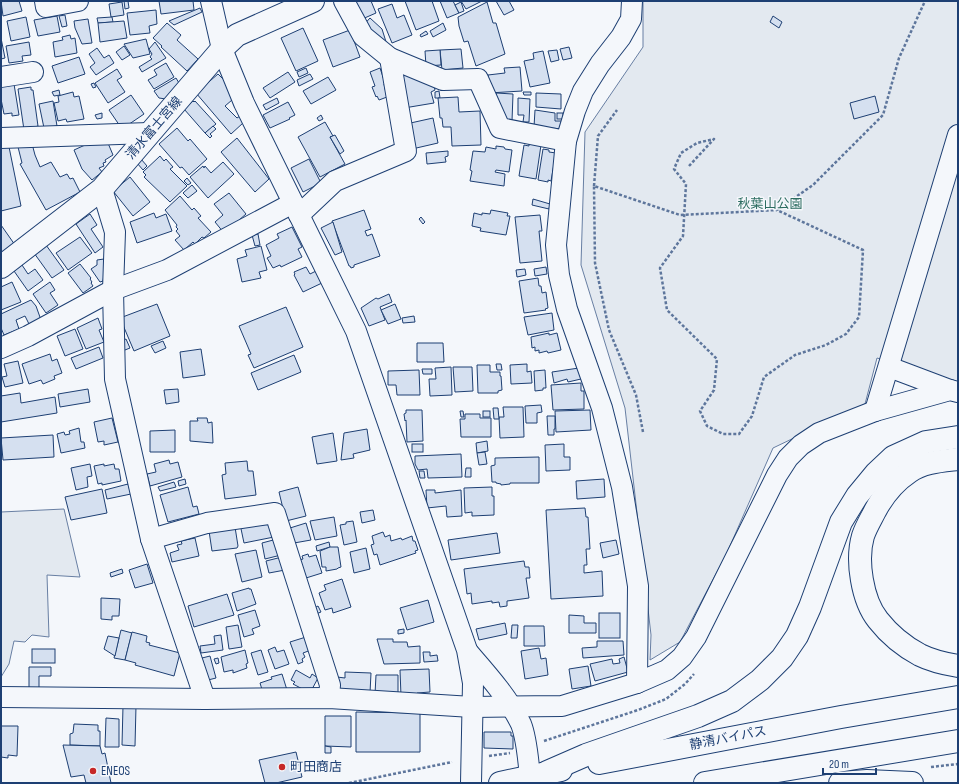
<svg xmlns="http://www.w3.org/2000/svg" width="959" height="784" viewBox="0 0 959 784" font-family="'Sofia Sans Condensed','Noto Sans JP',sans-serif">
  <style>
    .green { fill: #e3e9f0; stroke: #687fa3 }
    .building { fill: #d5e0f0; stroke: #1d3f73 }
    .lines { fill: none; stroke-linecap: round; stroke-linejoin: round }
    .minor-casing { stroke: #1d3f73; stroke-width: 22 }
    .major-casing { stroke: #1d3f73; stroke-width: 24 }
    .highway-casing { stroke: #1d3f73; stroke-width: 24 }
    .path { stroke: #5e769c; stroke-width: 2.5; stroke-dasharray: 3 2; stroke-linecap: butt }
    .minor { stroke: #f4f7fb; stroke-width: 20 }
    .major { stroke: #f4f7fb; stroke-width: 22 }
    .highway { stroke: #f4f7fb; stroke-width: 22 }
    .poi-dot { fill: #c62828; stroke: #f4f7fb; stroke-width: 1.5 }
    .labels { text-anchor: middle; dominant-baseline: central; stroke-width: 3; stroke-linejoin: round; paint-order: stroke }
    .street-label { font-size: 13px; fill: #1d3f73; stroke: #f4f7fb }
    .park-label { font-size: 13px; fill: #2c6c60; stroke: #f4f7fb }
    .poi-label { font-size: 13px; fill: #1d3f73; stroke: #f4f7fb; text-anchor: start }
  </style>
  <rect width="100%" height="100%" fill="#f4f7fb"/>
  <g class="green">
    <polygon points="643,1 958,1 958,383 877,358 865,404 773,448 726,555 680,642 650,660 651,635 625,408 581,265 585,132 643,47"/>
    <polygon points="64,509 80,577 47,575 49,637 32,635 25,642 14,641 9,664 1,677 1,512"/>
  </g>
  <g class="building">
    <polygon points="1,1 19,1 22,11 3,16"/>
    <polygon points="124,1 128,1 129,8 125,9"/>
    <polygon points="159,1 193,1 194,10 161,14"/>
    <polygon points="352,1 371,1 376,13 360,20"/>
    <polygon points="405,1 432,1 439,21 416,30"/>
    <polygon points="440,1 453,1 459,13 447,18"/>
    <polygon points="461,1 482,1 466,9"/>
    <polygon points="496,1 509,1 514,10 504,15"/>
    <polygon points="122,2 124,15 111,17 109,4"/>
    <polygon points="461,2 464,11 459,13 455,5"/>
    <polygon points="487,2 493,23 496,23 505,54 476,66 468,41 464,42 459,26 458,17"/>
    <polygon points="392,4 397,18 404,15 412,35 392,43 378,9"/>
    <polygon points="200,8 202,12 174,25 169,21"/>
    <polygon points="156,10 157,24 149,26 150,33 130,35 127,13"/>
    <polygon points="65,15 67,26 62,27 59,16"/>
    <polygon points="57,16 60,32 38,36 34,20"/>
    <polygon points="773,16 782,22 779,28 770,22"/>
    <polygon points="26,17 30,37 11,41 7,21"/>
    <polygon points="112,17 113,22 98,23 97,18"/>
    <polygon points="370,18 382,29 387,45 360,29"/>
    <polygon points="88,19 92,43 82,44 75,28 74,21"/>
    <polygon points="124,21 127,38 100,42 98,23"/>
    <polygon points="167,23 181,35 177,40 198,59 187,71 161,47 162,46 153,38"/>
    <polygon points="443,23 446,30 433,37 430,31"/>
    <polygon points="303,28 318,61 296,71 281,38"/>
    <polygon points="350,30 360,57 333,67 323,40"/>
    <polygon points="426,31 428,34 421,37 420,35"/>
    <polygon points="70,35 71,39 75,38 77,53 55,57 53,42 63,40 62,37"/>
    <polygon points="1,38 5,58 1,59"/>
    <polygon points="146,39 150,54 133,58 124,44"/>
    <polygon points="29,42 31,55 22,56 23,61 9,63 6,46"/>
    <polygon points="155,42 166,58 142,72 139,67 152,59 150,57 152,54 149,49"/>
    <polygon points="124,46 130,55 122,60 116,52"/>
    <polygon points="569,47 572,58 563,60 560,49"/>
    <polygon points="97,48 104,58 109,55 114,63 96,75 90,67 95,63 89,54"/>
    <polygon points="461,49 463,68 442,70 440,50"/>
    <polygon points="440,50 441,65 426,66 425,51"/>
    <polygon points="557,50 559,60 551,62 548,51"/>
    <polygon points="543,51 550,83 530,87 524,61 534,59 533,53"/>
    <polygon points="79,57 85,74 58,83 52,66"/>
    <polygon points="166,63 174,77 154,89 148,80 157,75 154,70"/>
    <polygon points="520,67 522,91 489,93 488,75 505,73 504,68"/>
    <polygon points="306,68 308,73 299,77 297,72"/>
    <polygon points="380,68 385,83 384,84 387,97 379,100 377,96 376,97 372,87 375,86 370,72"/>
    <polygon points="117,69 122,77 117,80 125,92 108,103 95,83"/>
    <polygon points="288,72 295,82 270,98 263,88"/>
    <polygon points="218,74 227,83 232,100 225,106 237,118 240,116 243,123 231,134 196,93"/>
    <polygon points="310,74 313,79 299,86 297,80"/>
    <polygon points="402,74 433,82 435,90 431,92 434,103 404,108"/>
    <polygon points="328,77 336,90 311,104 303,91"/>
    <polygon points="176,78 179,83 166,99 159,98 154,91"/>
    <polygon points="1,83 14,84 19,115 12,116 12,113 4,114 1,99"/>
    <polygon points="94,83 96,87 93,88 91,84"/>
    <polygon points="31,87 31,90 33,90 38,126 24,130 18,89"/>
    <polygon points="59,90 60,95 54,96 52,92"/>
    <polygon points="439,91 440,98 435,98 435,92"/>
    <polygon points="73,92 74,97 79,96 84,119 67,122 66,119 58,121 54,103 59,102 58,96"/>
    <polygon points="523,92 531,92 531,95 524,95"/>
    <polygon points="496,93 513,94 512,121 506,121 506,117 496,112"/>
    <polygon points="536,93 561,94 561,109 536,107"/>
    <polygon points="131,95 144,114 122,129 109,110"/>
    <polygon points="875,96 879,112 854,119 850,103"/>
    <polygon points="458,97 459,112 480,111 481,145 452,146 451,127 443,127 442,118 440,118 438,98"/>
    <polygon points="277,98 279,103 266,110 263,105"/>
    <polygon points="518,98 530,99 529,122 523,122 524,115 518,115"/>
    <polygon points="53,101 57,126 44,128 39,104"/>
    <polygon points="193,101 194,102 195,101 216,124 205,133 184,109"/>
    <polygon points="288,102 295,115 289,118 290,119 270,128 263,115"/>
    <polygon points="535,110 555,113 555,121 564,121 564,129 534,127"/>
    <polygon points="102,113 102,118 97,119 95,115"/>
    <rect x="557" y="113" width="6" height="6"/>
    <polygon points="321,115 323,119 319,121 317,118"/>
    <polygon points="433,118 438,143 412,149 406,124"/>
    <polygon points="325,122 333,136 330,137 345,164 320,177 298,137"/>
    <polygon points="213,126 216,129 210,134 212,136 210,138 205,133"/>
    <polygon points="177,128 188,141 190,139 207,159 189,175 182,167 180,168 159,144"/>
    <polygon points="335,135 344,151 340,154 330,137"/>
    <polygon points="105,136 113,155 105,160 106,162 103,163 104,166 99,168 102,172 92,180 82,169 74,150"/>
    <polygon points="237,138 269,179 255,192 221,152"/>
    <polygon points="31,140 35,155 40,167 51,162 60,177 67,174 70,179 73,178 80,192 46,210 20,164 22,163 17,143"/>
    <polygon points="8,142 21,206 1,211 1,143"/>
    <polygon points="529,143 541,145 536,179 519,176 524,145 529,146"/>
    <polygon points="496,146 504,147 505,149 512,150 509,172 496,170 495,172 505,174 504,186 470,181 472,171 470,170 473,151 485,152 486,147 496,149"/>
    <polygon points="543,149 549,150 549,152 556,153 551,181 548,180 548,182 538,180"/>
    <polygon points="448,151 448,156 445,157 446,162 427,164 426,153"/>
    <polygon points="160,156 164,161 166,159 173,167 170,169 187,186 170,202 144,177 146,175 143,172"/>
    <polygon points="141,159 147,166 143,170 137,163"/>
    <polygon points="309,159 321,183 303,192 291,168"/>
    <polygon points="223,162 234,174 208,198 190,177 203,166 204,168 205,166 211,173"/>
    <polygon points="130,177 150,202 133,216 113,191"/>
    <polygon points="187,178 191,183 188,185 184,181"/>
    <polygon points="192,185 197,191 188,198 183,193"/>
    <polygon points="229,193 246,214 224,233 215,222 223,215 214,204"/>
    <polygon points="180,196 192,210 194,208 201,216 198,218 211,232 204,238 202,237 195,244 193,242 184,250 175,240 180,236 176,231 178,229 176,227 177,225 165,210"/>
    <polygon points="533,199 550,204 549,209 532,205"/>
    <polygon points="364,210 371,229 365,231 367,236 372,234 380,256 354,265 354,267 351,268 350,266 349,266 332,221"/>
    <polygon points="491,210 508,213 507,216 510,216 506,235 480,231 481,228 472,226 474,213 482,215 482,213 490,214"/>
    <polygon points="154,213 156,218 166,214 172,231 137,243 130,222"/>
    <polygon points="90,214 97,225 91,229 103,247 95,253 76,224"/>
    <polygon points="540,215 542,231 539,231 542,261 520,263 515,217"/>
    <polygon points="421,217 425,222 423,224 419,219"/>
    <polygon points="333,222 342,252 335,255 321,228"/>
    <polygon points="1,225 15,245 6,249 7,251 1,254"/>
    <polygon points="292,227 302,247 298,249 302,257 281,267 280,265 273,268 267,258 271,256 266,245 279,238 277,234"/>
    <polygon points="258,234 260,245 255,246 252,235"/>
    <polygon points="80,237 92,253 68,270 56,253"/>
    <polygon points="46,245 64,270 52,278 34,253"/>
    <polygon points="261,246 267,270 259,272 261,278 242,282 237,259 247,256 245,250"/>
    <polygon points="104,259 104,275 103,281 100,282 91,269 97,265 97,260"/>
    <polygon points="80,264 91,278 90,279 92,282 91,283 93,286 83,293 68,273"/>
    <polygon points="22,265 28,274 35,269 43,280 28,291 14,271"/>
    <polygon points="306,267 310,274 316,271 322,283 303,292 294,275 295,274 294,272"/>
    <polygon points="546,267 547,274 535,276 534,269"/>
    <polygon points="525,269 526,275 517,277 516,270"/>
    <polygon points="538,278 539,286 541,286 542,293 546,292 548,308 545,309 546,310 524,313 519,281"/>
    <polygon points="12,282 21,302 1,310 1,287"/>
    <polygon points="50,282 55,290 50,293 58,305 46,313 33,294"/>
    <polygon points="389,294 392,302 380,307 385,320 369,326 361,308 376,298 378,299"/>
    <polygon points="31,300 36,306 41,320 29,324 25,316 16,320 19,329 4,335 1,328 1,314"/>
    <polygon points="157,304 170,336 134,351 120,318"/>
    <polygon points="395,304 401,319 388,324 381,310"/>
    <polygon points="286,307 303,347 254,368 248,355 251,354 239,326"/>
    <polygon points="552,313 554,330 528,335 524,317"/>
    <polygon points="414,316 415,322 403,323 402,318"/>
    <polygon points="98,318 102,329 99,330 104,342 86,349 77,328"/>
    <polygon points="75,329 83,349 65,356 57,336"/>
    <polygon points="549,333 549,335 557,333 561,350 548,353 547,351 539,353 539,350 535,351 535,347 532,348 531,337"/>
    <polygon points="126,339 130,348 125,350 121,341"/>
    <polygon points="163,341 166,348 155,353 151,346"/>
    <polygon points="417,343 443,343 444,362 417,362"/>
    <polygon points="99,347 103,358 76,369 71,358"/>
    <polygon points="201,349 205,375 183,378 180,352"/>
    <polygon points="50,354 52,361 57,359 62,373 54,376 55,379 43,384 41,380 29,384 22,364"/>
    <polygon points="294,355 301,372 258,390 251,373"/>
    <polygon points="18,361 23,383 5,387 2,377 7,376 4,364"/>
    <polygon points="496,364 501,364 502,370 497,370"/>
    <polygon points="527,364 527,372 531,371 532,383 511,384 510,365"/>
    <polygon points="477,365 490,365 490,372 500,372 500,376 501,376 502,390 498,391 498,393 478,393"/>
    <polygon points="451,367 452,395 430,396 429,379 436,379 435,368"/>
    <polygon points="453,367 472,367 473,391 455,392"/>
    <polygon points="579,368 581,379 568,382 567,379 554,383 552,372"/>
    <polygon points="422,369 432,369 432,374 423,374"/>
    <polygon points="419,370 420,395 397,395 396,385 388,385 388,371"/>
    <polygon points="545,370 546,388 543,388 543,390 535,391 534,371"/>
    <polygon points="581,383 581,391 584,391 584,409 553,410 551,385"/>
    <polygon points="88,389 90,402 60,407 58,394"/>
    <polygon points="178,389 179,402 166,404 164,390"/>
    <polygon points="20,393 21,403 55,397 57,413 1,422 1,396"/>
    <polygon points="541,405 542,412 537,413 537,423 526,423 525,406"/>
    <polygon points="503,407 523,407 524,437 500,438 499,417 504,417"/>
    <polygon points="493,408 498,408 499,419 494,419"/>
    <polygon points="406,410 422,410 423,441 407,442 406,420 405,421 404,414 406,413"/>
    <polygon points="590,410 591,430 556,432 555,411"/>
    <polygon points="460,411 463,411 464,417 461,417"/>
    <rect x="483" y="411" width="7" height="6"/>
    <polygon points="465,414 480,414 480,418 491,418 491,437 461,437 460,419 465,419"/>
    <polygon points="547,416 555,416 555,429 554,429 554,435 548,435"/>
    <polygon points="112,418 118,442 104,445 104,441 98,442 94,422"/>
    <polygon points="197,418 207,418 208,423 212,422 213,443 190,441 190,421 198,421"/>
    <polygon points="79,428 81,442 84,442 85,448 61,453 57,434 64,432 65,435 70,434 69,431"/>
    <polygon points="367,429 370,450 353,454 354,458 341,460 344,433"/>
    <polygon points="175,430 175,452 150,452 150,431"/>
    <polygon points="333,433 337,461 317,464 312,437"/>
    <polygon points="53,435 54,457 3,460 1,438"/>
    <polygon points="487,441 488,451 477,453 476,443"/>
    <rect x="412" y="444" width="11" height="8"/>
    <polygon points="564,444 564,457 570,457 570,470 546,471 545,445"/>
    <polygon points="485,452 487,464 479,465 477,453"/>
    <polygon points="461,454 462,477 428,478 427,469 418,470 415,464 415,456"/>
    <polygon points="539,457 539,483 510,483 510,484 501,485 501,484 496,483 496,482 492,482 491,466 495,465 495,458"/>
    <polygon points="169,460 170,464 178,462 182,477 150,486 147,474 156,472 154,464"/>
    <polygon points="247,461 248,471 253,471 256,495 225,499 222,475 226,474 225,463"/>
    <polygon points="90,464 92,476 87,477 88,487 76,490 71,468"/>
    <polygon points="104,464 104,466 114,464 115,469 119,469 121,481 102,485 102,483 98,484 94,466"/>
    <polygon points="466,468 471,468 471,477 465,477"/>
    <polygon points="419,471 424,471 425,478 420,478"/>
    <polygon points="185,479 186,484 179,486 178,481"/>
    <polygon points="604,479 605,497 577,499 576,481"/>
    <polygon points="174,482 176,487 160,491 158,487"/>
    <polygon points="128,484 131,494 107,499 105,490"/>
    <polygon points="188,487 193,507 197,506 199,514 168,522 160,495"/>
    <polygon points="298,487 306,516 286,521 279,492"/>
    <polygon points="492,487 492,496 494,496 494,515 472,516 472,512 465,513 464,488"/>
    <polygon points="102,489 107,513 71,520 65,497"/>
    <polygon points="426,490 435,490 435,493 461,490 462,516 447,517 446,506 427,508"/>
    <polygon points="585,508 586,517 588,517 590,549 586,549 587,565 584,565 584,573 602,571 603,596 551,599 546,510"/>
    <polygon points="373,510 375,520 362,523 360,512"/>
    <polygon points="334,517 337,536 315,540 310,521"/>
    <polygon points="353,521 357,542 344,545 340,525 346,524 346,522"/>
    <polygon points="271,522 274,537 244,543 240,524"/>
    <polygon points="306,523 311,540 294,543 290,528"/>
    <polygon points="235,527 238,546 237,548 212,551 209,531"/>
    <polygon points="383,532 385,537 390,535 391,541 401,538 402,540 412,536 413,541 415,541 418,550 415,551 416,553 380,565 377,554 374,555 371,545 374,544 372,536"/>
    <polygon points="497,533 500,553 451,560 448,540"/>
    <polygon points="195,538 199,556 172,562 170,553 179,550 177,545 182,544 181,541"/>
    <polygon points="277,539 281,555 265,559 262,543"/>
    <polygon points="616,540 619,554 603,558 600,543"/>
    <polygon points="329,542 330,547 317,551 316,546"/>
    <polygon points="330,547 338,547 341,567 338,568 337,569 326,571 326,567 322,567 320,551"/>
    <polygon points="366,548 370,569 354,573 350,552"/>
    <polygon points="256,550 262,577 242,582 235,554"/>
    <polygon points="308,554 309,557 316,555 322,573 306,578 299,560 303,559 302,556"/>
    <polygon points="282,557 285,570 269,573 266,561"/>
    <polygon points="524,561 525,567 529,567 530,578 526,578 529,598 507,601 507,606 500,607 499,602 492,603 492,601 472,604 471,593 467,594 464,569"/>
    <polygon points="147,564 153,583 135,588 129,570"/>
    <polygon points="122,569 123,573 111,577 110,573"/>
    <polygon points="342,579 351,607 333,613 332,608 325,610 319,593 326,590 324,585"/>
    <polygon points="249,588 249,589 251,589 256,604 237,611 232,593"/>
    <polygon points="227,594 234,615 194,627 188,606"/>
    <polygon points="101,598 120,599 119,616 112,616 112,620 101,619"/>
    <polygon points="428,600 434,622 407,630 400,608"/>
    <polygon points="318,606 321,612 316,614 314,608"/>
    <polygon points="255,610 260,626 252,629 254,634 244,637 238,615"/>
    <rect x="599" y="613" width="21" height="25"/>
    <polygon points="569,615 584,616 584,623 596,623 596,633 569,633"/>
    <polygon points="505,623 507,634 479,640 476,629"/>
    <polygon points="238,625 242,647 229,649 226,627"/>
    <polygon points="512,625 518,625 517,638 511,638"/>
    <polygon points="524,626 544,626 545,646 524,646"/>
    <polygon points="404,629 404,633 398,634 398,630"/>
    <polygon points="121,630 132,633 125,660 114,658"/>
    <polygon points="132,632 147,636 146,642 150,643 149,645 180,653 174,676 135,665 136,663 125,660"/>
    <polygon points="221,635 223,650 201,653 200,646 215,644 214,636"/>
    <polygon points="108,636 119,638 115,656 104,649"/>
    <polygon points="306,637 311,650 303,653 305,657 302,659 303,662 298,664 290,642"/>
    <polygon points="377,639 393,639 393,642 407,642 408,647 420,646 420,663 384,664"/>
    <polygon points="597,641 623,641 624,655 583,658 582,648 597,647"/>
    <polygon points="275,647 277,652 284,650 289,664 275,669 268,650"/>
    <polygon points="539,648 541,659 546,658 548,675 525,679 521,651"/>
    <rect x="32" y="649" width="23" height="14"/>
    <polygon points="245,650 248,663 246,664 247,668 233,673 233,670 224,672 221,657"/>
    <polygon points="261,650 268,672 258,675 251,653"/>
    <polygon points="423,652 430,652 430,656 437,655 438,661 424,662"/>
    <polygon points="210,656 216,678 208,680 202,658"/>
    <polygon points="624,657 628,672 595,681 590,664 612,659 613,664 620,663 619,659"/>
    <polygon points="218,658 219,663 216,664 214,659"/>
    <polygon points="588,666 591,686 572,689 569,669"/>
    <polygon points="29,667 51,667 51,676 39,676 39,688 29,688"/>
    <polygon points="429,669 430,692 417,693 417,695 401,696 400,670"/>
    <polygon points="296,670 310,678 312,674 318,678 310,693 293,684 295,682 291,680"/>
    <polygon points="345,672 371,673 370,693 337,692 337,677 345,678"/>
    <polygon points="282,674 287,690 264,696 260,683 272,679 271,677"/>
    <polygon points="376,675 398,675 398,695 375,694"/>
    <polygon points="123,706 136,706 135,746 122,745"/>
    <polygon points="356,712 420,713 420,752 356,752"/>
    <polygon points="325,716 351,716 351,747 325,746"/>
    <polygon points="106,718 119,719 119,747 105,747"/>
    <polygon points="74,724 98,725 98,731 100,731 100,746 70,745 70,734 73,733"/>
    <polygon points="1,726 18,726 17,756 8,755 8,758 1,757"/>
    <polygon points="484,732 511,732 511,736 513,736 513,749 484,748"/>
    <polygon points="63,745 100,746 102,754 105,753 111,783 86,783 84,775 71,777"/>
    <polygon points="325,746 331,747 331,753 325,753"/>
    <polygon points="296,752 302,777 276,783 265,783 259,760"/>
  </g>
  <g class="lines">
    <defs>
      <g id="minor">
        <polyline points="45,1 46,7 78,1"/>
        <polyline points="211,1 222,49 244,103 356,331 467,650 473,683 471,783"/>
        <polyline points="344,1 363,36 390,58 443,80 478,79 500,128 566,141"/>
        <polyline points="1,77 33,72"/>
        <polyline points="1,138 149,133"/>
        <polyline points="102,189 115,232 113,290 115,379 151,539 205,699"/>
        <polyline points="299,215 335,181 406,151 390,58"/>
        <polyline points="1,348 28,336 113,290 167,270 293,203"/>
        <polyline points="889,367 950,390"/>
        <polyline points="875,411 958,135"/>
        <polyline points="151,539 207,523 275,513 330,685 329,698"/>
        <path d="M 468,652 C 487,674 508,697 521,724 C 527,739 528,760 530,776"/>
        <polyline points="637,683 667,670 682,657 696,637 777,475 788,458 801,445 819,433 875,411 950,390 958,392"/>
        <polyline points="1,697 205,699 329,698 472,707 562,706 637,683 638,586 622,487 602,408 567,309 559,275 556,245 566,141 575,111 583,91 600,64 621,37 631,19 632,1"/>
      </g>
      <polyline id="major" points="1,267 102,189 222,49 237,35 313,1"/>
      <g id="highway">
        <path d="M 958,459 C 941,461 923,462 909,472 C 894,482 883,496 875,511 C 871,519 866,527 863,536 C 856,560 862,600 878,620 C 889,634 905,647 920,655 C 932,661 946,664 958,666"/>
        <polyline points="599,763 841,717 958,697"/>
        <polyline points="547,772 586,755 698,716 732,701 760,680 782,658 797,636 810,607 841,522 857,496 876,473 893,457 926,442 958,437"/>
        <polyline points="500,783 561,770"/>
        <polyline points="705,783 958,741"/>
        <polyline points="840,783 867,781 912,783"/>
      </g>
    </defs>
    <use href="#minor" class="minor-casing"/>
    <use href="#major" class="major-casing"/>
    <use href="#highway" class="highway-casing"/>
    <g class="path">
      <polyline points="689,166 714,139 697,143 681,153 674,169 686,184 683,236 660,268 667,310 717,359 714,390 700,411 707,426 723,434 739,434 752,416 764,377 795,355 826,345 846,334 859,317 863,250 777,210 813,185 883,115 899,58 925,1"/>
      <polyline points="594,186 598,136 617,110"/>
      <polyline points="643,432 636,395 609,330 595,263 594,186 680,215 777,210"/>
      <polyline points="544,741 638,710 666,699 685,684 694,674"/>
      <polyline points="489,756 510,753"/>
      <polyline points="931,767 958,764"/>
      <polyline points="349,783 452,762"/>
    </g>
    <use href="#minor" class="minor"/>
    <use href="#major" class="major"/>
    <use href="#highway" class="highway"/>
  </g>
  <g class="poi-dot">
    <circle cx="282" cy="767" r="4"/>
    <circle cx="93" cy="771" r="4"/>
  </g>
  <g class="labels">
    <g class="street-label">
      <text transform="translate(154 128) rotate(-49)">清水富士宮線</text>
      <text transform="translate(728 738) rotate(-11)">静清バイパス</text>
    </g>
    <g class="park-label">
      <text x="770" y="204">秋葉山公園</text>
    </g>
    <g class="poi-label">
      <text x="290" y="767">町田商店</text>
      <text x="101" y="771">ENEOS</text>
    </g>
  </g>
  <rect width="959" height="784" fill="none" stroke="#1d3f73" stroke-width="4"/>
  <path d="M823 768v6h53v-6" fill="none" stroke="#1d3f73" stroke-width="2"/>
  <text x="829" y="768" font-size="12" fill="#1d3f73" stroke="#f4f7fb" stroke-width="3" paint-order="stroke">20 m</text>
</svg>
